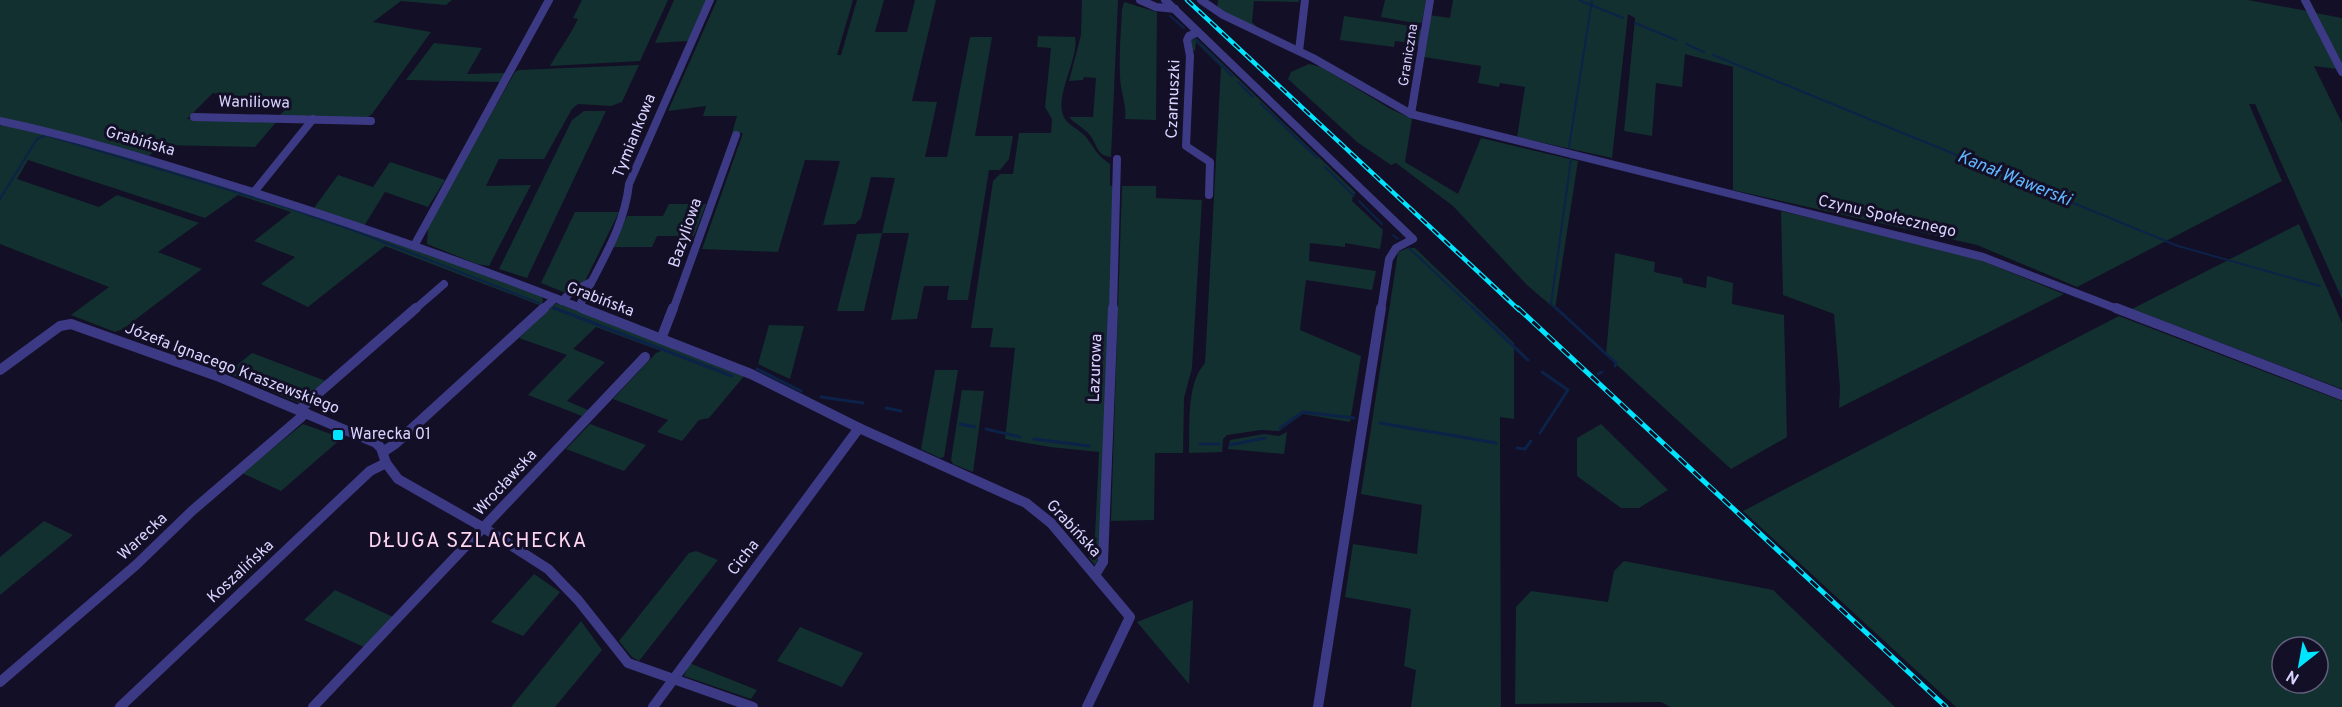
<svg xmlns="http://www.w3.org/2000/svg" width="2342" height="707" viewBox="0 0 2342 707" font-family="Overpass,sans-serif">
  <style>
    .green { fill: #12302f; fill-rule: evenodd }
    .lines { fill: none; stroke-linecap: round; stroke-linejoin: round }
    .stream-far1 { stroke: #0c2248; stroke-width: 2 }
    .stream { stroke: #0c2248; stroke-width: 3 }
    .street-far1 { stroke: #3d3a85; stroke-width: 8 }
    .street { stroke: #3d3a85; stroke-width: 10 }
    .rail-far1-casing { stroke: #00e5ff; stroke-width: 4.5 }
    .rail-casing { stroke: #00e5ff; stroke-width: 5 }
    .rail-far1 { stroke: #130f26; stroke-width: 2; stroke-dasharray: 8; stroke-linecap: butt }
    .rail { stroke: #130f26; stroke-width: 3; stroke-dasharray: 10; stroke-linecap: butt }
    .poi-dot { fill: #00e5ff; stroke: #130f26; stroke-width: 2 }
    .labels { text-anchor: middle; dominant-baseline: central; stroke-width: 6; stroke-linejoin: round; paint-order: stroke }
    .far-street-label { font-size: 14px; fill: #d9d4ff; stroke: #130f26 }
    .street-label { font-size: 16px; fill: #d9d4ff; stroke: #130f26 }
    .poi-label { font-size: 16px; fill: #d9d4ff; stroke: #130f26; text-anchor: start }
    .water-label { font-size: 18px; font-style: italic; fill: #62b6ff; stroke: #130f26 }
    .quarter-label { font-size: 20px; letter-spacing: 1.5px; fill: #ffd6f0; stroke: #130f26 }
  </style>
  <rect width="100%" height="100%" fill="#130f26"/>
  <g class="green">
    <polygon points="0,0 452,0 446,5 401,1 373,22 431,32 372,114 365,119 279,116 287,108 213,93 187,119 277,121 255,147 160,145 149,156 0,117"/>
    <path d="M 582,0 L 668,0 L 640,61 L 550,66 C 559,50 570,36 578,19 L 573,18 Z"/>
    <polygon points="674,0 706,0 688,41 655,43"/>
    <polygon points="717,0 853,0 837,55 841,55 857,0 884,0 875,32 907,32 915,0 936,0 912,101 937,102 925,157 947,157 970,37 992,37 975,136 1013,136 1009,159 1000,170 989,170 968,300 947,300 949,286 924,286 917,319 891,320 909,233 882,233 864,311 837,311 857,234 882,233 895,178 871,177 861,218 855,224 823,225 840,161 805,160 778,252 702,249 743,133 732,133 737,116 703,116 706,106 668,111"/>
    <path d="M 1082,0 L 1118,0 L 1111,157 C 1096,156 1097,143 1089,134 C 1083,127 1075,124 1069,117 L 1093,117 L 1096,78 L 1084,77 L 1083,80 L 1069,81 L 1081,35 Z"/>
    <polygon points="1218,0 1299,0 1299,2 1254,1 1252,22 1263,33 1217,9"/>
    <polygon points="1385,0 1426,0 1422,22 1419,24 1381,17"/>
    <polygon points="1453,0 2248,0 2307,11 2337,69 2314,66 2342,123 2342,299 2255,104 2249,104 2282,181 2077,287 1977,245 1733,190 1733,67 1685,54 1682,87 1656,83 1652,136 1624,131 1635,18 1628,14 1612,158 1517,137 1525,87 1500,83 1499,87 1478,83 1481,66 1424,57 1429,15 1450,18"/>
    <path d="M 1124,2 L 1157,12 L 1156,120 L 1125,119 C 1127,105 1120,91 1120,76 C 1119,54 1121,31 1122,9 Z"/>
    <polygon points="2315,13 2342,18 2342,66"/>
    <polygon points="1344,16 1418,27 1421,30 1419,47 1416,44 1395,41 1394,47 1340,40"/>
    <path d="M 1038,36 L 1075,37 C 1080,57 1052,100 1065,119 C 1070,126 1080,130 1086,137 C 1096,150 1096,154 1110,164 L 1110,186 L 1115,186 L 1100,556 L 1095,565 L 1089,558 L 1090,553 L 1094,557 L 1099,452 L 1050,447 L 1005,439 L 1015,348 L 990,347 L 993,328 L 971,328 L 993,181 L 1000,174 L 1013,174 L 1019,133 L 1051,133 L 1052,119 L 1045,107 L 1051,48 L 1037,47 Z"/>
    <path d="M 1194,36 L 1356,193 L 1353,195 L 1352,201 L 1383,230 L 1380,249 L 1345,243 L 1345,247 L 1310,243 L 1309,261 L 1376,271 L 1372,290 L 1306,280 L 1300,330 L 1361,356 L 1350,422 L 1303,414 L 1279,431 L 1261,430 L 1227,435 L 1223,439 L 1222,452 L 1189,453 C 1190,425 1186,384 1205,363 L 1221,67 L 1196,42 L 1195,51 L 1192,50 L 1189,41 Z"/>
    <polygon points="434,43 482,48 467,74 505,73 500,82 406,80"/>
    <polygon points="1309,64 1321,67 1389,108 1412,119 1405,162 1458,194 1481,138 1578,161 1555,309 1527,285 1453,206 1396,163 1391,165 1357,142 1288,79 1291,72"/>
    <polygon points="639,65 622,102 611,106 578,104 572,109 544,159 499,159 486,186 531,185 489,266 477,264 427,244 428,226 515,72 519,70"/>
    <polygon points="584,111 606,111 527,278 499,269 572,120"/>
    <polygon points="2,125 44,133 294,206 513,285 542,296 543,302 539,305 385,246 308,307 261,284 295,257 254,241 291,212 238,195 205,218 28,160 17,179 99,207 117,195 199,223 158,252 202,269 123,329 115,332 71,315 109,287 0,244 0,126"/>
    <polygon points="390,162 445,180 428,207 385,192 364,226 314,208 338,175 373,187"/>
    <polygon points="1122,186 1156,186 1156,198 1202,200 1192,368 1184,398 1183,453 1155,453 1154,520 1111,521"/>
    <polygon points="669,204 706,204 694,236 657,236 652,247 613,247 627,216 663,216"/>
    <polygon points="1781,211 1970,256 2064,294 1839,408 1840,388 1834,314 1783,295"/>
    <polygon points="575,212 619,212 585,281 566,293 541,283"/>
    <polygon points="2299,224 2342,323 2342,389 2132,309"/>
    <polygon points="1408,248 1415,248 1514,343 1514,419 1500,417 1501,707 1411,707 1416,670 1404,666 1411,609 1345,597 1353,544 1417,554 1422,505 1361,494 1398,252"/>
    <polygon points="1615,253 1655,262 1654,272 1682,278 1683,283 1706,288 1707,276 1733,283 1732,304 1784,315 1787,437 1731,469 1606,355"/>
    <polygon points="557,303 561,304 745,375 709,418 699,420 682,441 657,432 668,420 613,399 656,353 661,351 596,327 573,349 605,362 567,401 588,410 582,416 528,395 567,355 519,338 552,306"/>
    <path d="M 2119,316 L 2342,401 L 2342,707 L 1956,707 L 1743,511 ZM 2282,647 L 2318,647 L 2318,683 L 2282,683 Z"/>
    <polygon points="769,325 804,326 790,379 758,364"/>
    <polygon points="252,353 326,381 299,403 227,373"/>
    <polygon points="935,370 958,370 944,457 940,458 921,449"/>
    <polygon points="962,390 984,391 973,472 953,464 951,460"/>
    <polygon points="303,424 342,438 281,491 242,473"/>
    <polygon points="590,424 646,445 624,471 566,449"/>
    <polygon points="1601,424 1668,490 1639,508 1621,508 1577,476 1577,438"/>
    <polygon points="1287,432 1284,454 1228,449 1230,440 1264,434 1279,436"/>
    <polygon points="44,521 73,535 0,595 0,557"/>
    <polygon points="696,551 718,560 639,661 632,657 619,641 689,553"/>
    <polygon points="1624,561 1773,590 1895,707 1670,707 1661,702 1515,704 1516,607 1531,591 1608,602 1614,571"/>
    <polygon points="534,574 560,592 523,636 491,622"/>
    <polygon points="335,590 393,617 364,647 304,620"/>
    <polygon points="1193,600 1189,684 1137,622"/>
    <polygon points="581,621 602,650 555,707 511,707"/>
    <polygon points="800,627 863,653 842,687 777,661"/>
    <polygon points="689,663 757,690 751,699 684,676"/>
  </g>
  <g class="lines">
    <g class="stream-far1">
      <polyline points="1579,0 1623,18"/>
      <polyline points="1170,16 1184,28"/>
      <polyline points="1635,23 1676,40"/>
      <polyline points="1194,38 1232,76"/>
      <polyline points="1686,44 1704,52"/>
      <polyline points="1713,55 2178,246 2320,286"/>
      <polyline points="1238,82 1253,97"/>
      <polyline points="1261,104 1317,158"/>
      <polyline points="1569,147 1592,0"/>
      <polyline points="1325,167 1354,196"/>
      <polyline points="0,199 37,139 46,135 286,207 355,231 539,303"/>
      <polyline points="1359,201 1382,224"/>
      <polyline points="1393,235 1398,239"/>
      <polyline points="1409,248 1475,310"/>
      <polyline points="2339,291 2342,292"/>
      <polyline points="553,308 558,310"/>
      <polyline points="1557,310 1551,304 1571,159"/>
    </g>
    <g class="stream">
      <polyline points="554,308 732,376"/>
      <polyline points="1473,308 1528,360"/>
      <polyline points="1556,308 1616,363 1615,366"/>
      <polyline points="757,369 801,391"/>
      <polyline points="1598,374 1602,372"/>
      <polyline points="821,397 863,403"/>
      <polyline points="886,408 901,411"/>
      <polyline points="1380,423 1496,443"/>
      <polyline points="960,424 975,427"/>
      <polyline points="1280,428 1303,412 1354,418"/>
      <polyline points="986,429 1020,437"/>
      <polyline points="1540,433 1568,390 1542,372"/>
      <polyline points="1034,439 1089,446"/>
      <polyline points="1200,444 1219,444"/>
      <polyline points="1230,445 1265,438"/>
      <polyline points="1517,448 1525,449 1531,441"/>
    </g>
    <g class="street-far1">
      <polyline points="1140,0 1156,7 1175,9"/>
      <polyline points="1165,0 1413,239 1396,248 1389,259 1381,310"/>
      <polyline points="1201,0 1223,15 1313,58 1411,114 1983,257 2120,310"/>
      <polyline points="2305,0 2342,72"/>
      <polyline points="1198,32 1189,36 1187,40 1190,56 1186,146 1210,162 1209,195"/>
      <polyline points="1299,51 1305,0"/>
      <polyline points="1411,114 1430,0"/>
      <polyline points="194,117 371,121"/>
      <path d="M 0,121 C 76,137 150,160 224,183 C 346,221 467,263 586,310"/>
      <polyline points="254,192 313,119"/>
      <polyline points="414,246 549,0"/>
      <polyline points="562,301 571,292 589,283"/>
      <path d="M 579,307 C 598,266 624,230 629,184 L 710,0"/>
      <polyline points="414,310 444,284"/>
      <polyline points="542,310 555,298"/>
      <polyline points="673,310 736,135"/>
      <polyline points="1113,310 1117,159"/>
    </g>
    <g class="street">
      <polyline points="582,308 751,374 859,428 1026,503 1051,523 1130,617 1087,707"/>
      <polyline points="2116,308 2342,395"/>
      <polyline points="661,339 673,308"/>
      <polyline points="0,370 60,326 71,324 217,376 376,443 381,448 386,463 398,479 484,528 548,569 578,600 628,663 753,707"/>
      <polyline points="299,410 416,308"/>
      <polyline points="383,452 395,444 544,308"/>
      <polyline points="1095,575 1103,562 1113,308"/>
      <polyline points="0,682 136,565 193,510 306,413"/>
      <polyline points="120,707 370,471 386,463"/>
      <polyline points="313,707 645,357"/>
      <polyline points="653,707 859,428"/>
      <polyline points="1318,707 1381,308"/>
    </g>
    <defs>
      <polyline id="rail-far1" points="1187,0 1519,310"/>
      <polyline id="rail" points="1518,308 1946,707"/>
    </defs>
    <use href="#rail-far1" class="rail-far1-casing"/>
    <use href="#rail" class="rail-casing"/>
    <use href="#rail-far1" class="rail-far1"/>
    <use href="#rail" class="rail"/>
  </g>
  <rect class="poi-dot" x="332" y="429" width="12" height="12" rx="3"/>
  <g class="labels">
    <g class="far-street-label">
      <text transform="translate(1409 55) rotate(-81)">Graniczna</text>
    </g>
    <g class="street-label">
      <text transform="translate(1174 99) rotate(-88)">Czarnuszki</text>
      <text transform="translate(254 103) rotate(1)">Waniliowa</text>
      <text transform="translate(635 136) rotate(-68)">Tymiankowa</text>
      <text transform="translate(140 142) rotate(16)">Grabińska</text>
      <text transform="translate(1887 217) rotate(13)">Czynu Społecznego</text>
      <text transform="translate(686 233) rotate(-71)">Bazyliowa</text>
      <text transform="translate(600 300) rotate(21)">Grabińska</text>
      <text transform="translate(1096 368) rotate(-88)">Lazurowa</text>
      <text transform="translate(232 369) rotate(21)">Józefa Ignacego Kraszewskiego</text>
      <text transform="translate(506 483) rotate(-47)">Wrocławska</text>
      <text transform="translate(1073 529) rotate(47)">Grabińska</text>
      <text transform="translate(143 537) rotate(-43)">Warecka</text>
      <text transform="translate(744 558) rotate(-52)">Cicha</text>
      <text transform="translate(241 572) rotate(-43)">Koszalińska</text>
    </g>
    <g class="poi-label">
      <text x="350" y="435">Warecka 01</text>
    </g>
    <g class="water-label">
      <text transform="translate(2014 179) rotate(22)">Kanał Wawerski</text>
    </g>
    <g class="quarter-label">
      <text x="478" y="542">DŁUGA SZLACHECKA</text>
    </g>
  </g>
  <g transform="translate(2300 665) rotate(211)"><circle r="28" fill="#130f26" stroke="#625e7d" stroke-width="1.5"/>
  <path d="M0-4.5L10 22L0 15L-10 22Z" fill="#00e5ff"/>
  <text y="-9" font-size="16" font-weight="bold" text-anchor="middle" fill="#d9d4ff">N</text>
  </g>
</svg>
